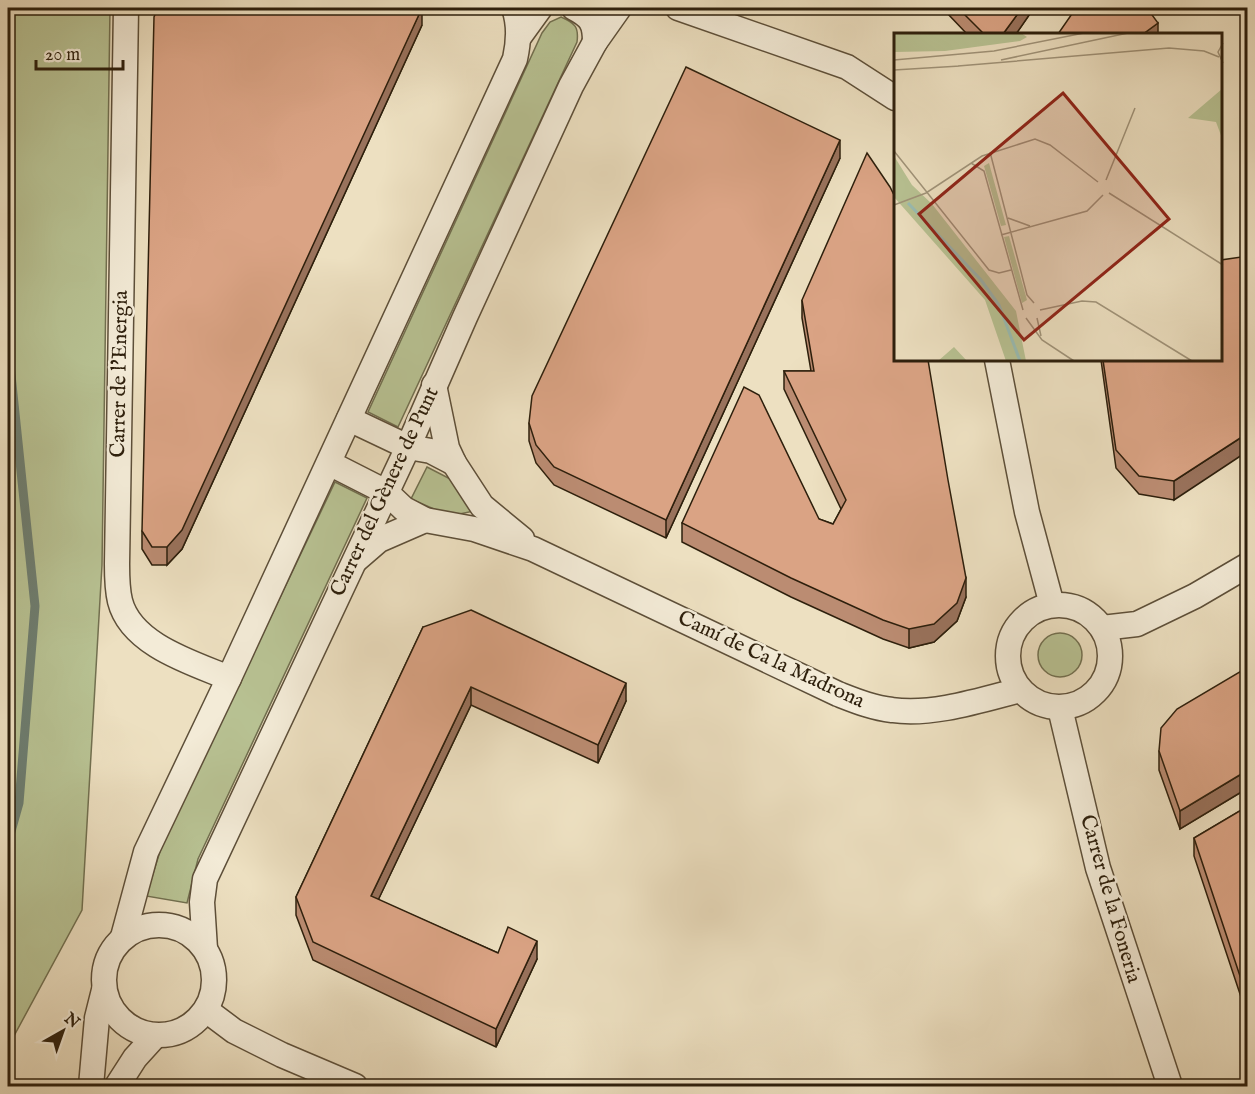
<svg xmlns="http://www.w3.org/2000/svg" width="1255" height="1094" viewBox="0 0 1255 1094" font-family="'IM FELL English',serif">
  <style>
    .green { fill: #b8c293; stroke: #727050; stroke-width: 1.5 }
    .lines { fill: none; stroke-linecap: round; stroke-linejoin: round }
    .stream { stroke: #6e7e71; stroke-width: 9 }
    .service-casing { stroke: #5d4f39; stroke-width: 15 }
    .minor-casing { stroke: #5d4f39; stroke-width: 27 }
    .service { stroke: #f3ebd7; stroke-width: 12 }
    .minor { stroke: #f3ebd7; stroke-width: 24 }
    .wall { fill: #bb8c72; stroke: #2d1f0c; stroke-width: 1.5 }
    .shaded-wall { fill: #99725c; stroke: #2d1f0c; stroke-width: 1.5 }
    .building { fill: #daa384; stroke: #2d1f0c; stroke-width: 1.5 }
    .labels { text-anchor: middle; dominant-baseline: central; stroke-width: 5; stroke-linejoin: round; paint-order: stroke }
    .street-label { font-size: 21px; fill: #2d1f0c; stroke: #f3ebd7 }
    .inset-river { fill: none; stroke: #99bdb4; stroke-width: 3 }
    .inset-road { fill: none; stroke: #a09379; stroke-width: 1.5 }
    .view { fill: #8f2418; fill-opacity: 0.15; stroke: #8f2418; stroke-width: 3 }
    .inset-edge { fill: none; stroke: #2d1f0c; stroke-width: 3 }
  </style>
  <rect width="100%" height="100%" fill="#ede0c1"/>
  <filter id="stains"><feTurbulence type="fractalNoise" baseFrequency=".00333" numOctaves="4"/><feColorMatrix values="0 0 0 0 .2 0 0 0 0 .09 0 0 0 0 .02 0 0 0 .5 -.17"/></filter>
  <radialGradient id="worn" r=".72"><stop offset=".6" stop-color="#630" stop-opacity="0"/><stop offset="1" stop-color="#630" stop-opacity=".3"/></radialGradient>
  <g class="green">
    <polygon points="8,8 110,8 102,565 82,910 8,1047"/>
    <path d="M 561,17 C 575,23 579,27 577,42 L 398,427 L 368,412 L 542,33 L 550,22 Z"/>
    <polygon points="427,467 462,485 474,511 450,516 411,499"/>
    <polygon points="335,482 367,498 198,859 187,903 146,896 162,845"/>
    <circle cx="1060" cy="655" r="22"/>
  </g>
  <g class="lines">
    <polyline class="stream" points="8,346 35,606 19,803 8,842"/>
    <defs>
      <polyline id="service" points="1246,8 1248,12"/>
      <g id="minor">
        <path d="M 126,8 L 117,564 C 117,576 117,589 120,601 C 131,645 193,663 229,678"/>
        <path d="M 574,8 C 591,17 595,23 595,42"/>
        <polyline points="678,8 847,67 895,98"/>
        <polyline points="519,37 540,8"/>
        <polyline points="997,360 1027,512 1052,605"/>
        <polyline points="434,385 447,448 454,463 482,506 522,539"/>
        <polyline points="349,419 408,447 431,451 454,463"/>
        <path d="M 329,463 L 386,492 L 404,509 L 425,520 L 474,529 L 533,549 L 838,694 C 856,701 873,708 892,710 C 932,716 981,700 1020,690"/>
        <polyline points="357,559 379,540 425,520"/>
        <circle cx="1059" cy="656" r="51"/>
        <polyline points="1102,628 1137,624 1195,596 1248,565"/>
        <polyline points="1060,708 1098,868 1170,1086"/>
        <circle cx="159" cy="980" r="55"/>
        <path d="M 123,937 L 146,852 L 229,678 L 515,59 C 519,41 520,25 514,8"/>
        <polyline points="205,949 202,902 205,879 408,447 465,317 571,86 595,42 619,8"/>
        <polyline points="206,1010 234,1031 282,1055 355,1086"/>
        <polyline points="91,1086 97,1018 104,990"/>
        <polyline points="117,1086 135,1058 155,1036"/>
      </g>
    </defs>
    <use href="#service" class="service-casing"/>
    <use href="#minor" class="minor-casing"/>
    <use href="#service" class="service"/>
    <use href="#minor" class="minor"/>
  </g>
  <g class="wall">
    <polygon points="936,8 1034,8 1016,34 967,34 946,12"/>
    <polygon points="422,25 182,549 167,565 152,565 142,549 142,531"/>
    <polygon points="840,158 666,538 554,485 536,463 529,441 529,423"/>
    <polygon points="802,300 966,597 957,621 934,642 909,648 883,639 791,597 682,542 682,523 819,519 833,524 841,509 784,389 784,371 811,371 802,318"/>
    <polygon points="1101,360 1221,360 1174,500 1139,494 1116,468"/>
    <polygon points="423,627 626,701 598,763 471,705 378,900 498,953 537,959 496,1047 313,960 296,915 296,897"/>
    <polygon points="1248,667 1248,788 1180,829 1159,770 1159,751"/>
    <polygon points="1248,806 1248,1018 1194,856 1194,838"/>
  </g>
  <g class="shaded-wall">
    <polygon points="422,8 422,25 182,549 167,565 167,547"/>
    <polygon points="1022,8 1034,8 1016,34 1003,34"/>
    <polygon points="1158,23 1158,34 1143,34"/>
    <polygon points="840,140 840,158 666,538 666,520"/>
    <polygon points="1248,433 1248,451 1174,500 1174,481"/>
    <polygon points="966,578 966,597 957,621 934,642 909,648 909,629"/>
    <polygon points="626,683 626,701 598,763 598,745"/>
    <polygon points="471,687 471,705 371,915 371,896"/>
    <polygon points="1248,770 1248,788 1180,829 1180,811"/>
    <polygon points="537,941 537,959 496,1047 496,1029"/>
  </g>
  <g class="building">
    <polygon points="158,8 422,8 182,530 167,547 152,547 142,531 154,17"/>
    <polygon points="958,8 1022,8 1003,34 984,34"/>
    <polygon points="1076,8 1147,8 1158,23 1143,34 1058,34"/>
    <polygon points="686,67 840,140 666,520 554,467 536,445 529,423 532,396"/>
    <polygon points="867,153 890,187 895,197 895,360 928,360 948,480 966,578 957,603 934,624 909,629 883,620 791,578 682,523 744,387 759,395 819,519 833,524 846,500 784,371 814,371 802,300"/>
    <polygon points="1248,256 1248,433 1174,481 1139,476 1116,450 1103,360 1221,360 1221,260"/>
    <polygon points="471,610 626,683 598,745 471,687 371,896 498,953 508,927 537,941 496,1029 313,942 296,897 423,627"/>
    <polygon points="1248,667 1248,770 1180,811 1159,751 1161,728 1177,709"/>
    <polygon points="1248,806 1248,1000 1194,838"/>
  </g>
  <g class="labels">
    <g class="street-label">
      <text transform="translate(120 374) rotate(-89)">Carrer de l'Energia</text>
      <text transform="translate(385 492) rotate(-65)">Carrer del Gènere de Punt</text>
      <text transform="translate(771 660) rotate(25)">Camí de Ca la Madrona</text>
      <text transform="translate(1110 899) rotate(74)">Carrer de la Foneria</text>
    </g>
  </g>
  <g transform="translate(894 33)">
    <rect width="328" height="328" fill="#ede0c1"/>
    <path d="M 0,0 L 127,0 L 133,4 L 126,8 L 51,18 L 0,19 ZM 328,56 L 328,105 L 322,89 L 294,85 ZM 0,123 L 18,152 L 38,171 L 122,278 L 132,328 L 112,328 L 91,267 L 0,164 ZM 95,130 L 112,192 L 107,193 L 90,133 ZM 115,203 L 133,267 L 128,270 L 110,204 ZM 60,314 L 73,328 L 44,328 Z" fill="#b8c293"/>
    <path class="inset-river" d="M 14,170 L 87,247 L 105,272 L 126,328"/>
    <path class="inset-road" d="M 329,10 L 324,19 L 329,30M 0,27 L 100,18 L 190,0M 107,27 L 234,0M 64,33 L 275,15 L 310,18 L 325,24M 0,37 L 66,33M 0,118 L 95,237 L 105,240 L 117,237M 96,119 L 133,262 L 140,270M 77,130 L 90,138 L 129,277M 212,147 L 241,75M 215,160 L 329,232M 0,172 L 32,160 L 88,123 L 141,106 L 156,112 L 204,149M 114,185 L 136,193M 107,202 L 193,178 L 209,162M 146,277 L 188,268 L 202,269 L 298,328M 132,285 L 148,307 L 180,328M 143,285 L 147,303"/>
    <path class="view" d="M 169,60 L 275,186 L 130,307 L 25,181 Z"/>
    <rect width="328" height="328" class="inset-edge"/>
  </g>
  <rect width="1255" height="1094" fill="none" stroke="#ede0c1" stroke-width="30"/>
  <rect x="9" y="9" width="1237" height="1076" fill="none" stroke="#2d1f0c" stroke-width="3"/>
  <rect x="15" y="15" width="1225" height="1064" fill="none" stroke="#2d1f0c" stroke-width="1.5"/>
  <g transform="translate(63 1031) rotate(40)" stroke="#f3ebd7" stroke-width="4.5" paint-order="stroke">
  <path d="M0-4.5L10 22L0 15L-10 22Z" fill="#2d1f0c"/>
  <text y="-9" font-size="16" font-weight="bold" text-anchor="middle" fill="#2d1f0c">N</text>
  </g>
  <path d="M36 60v9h87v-9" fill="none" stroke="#2d1f0c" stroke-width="3"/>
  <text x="45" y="60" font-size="18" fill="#2d1f0c" stroke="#f3ebd7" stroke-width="4.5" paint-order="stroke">20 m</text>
  <rect width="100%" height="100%" filter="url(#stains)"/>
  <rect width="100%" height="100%" fill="url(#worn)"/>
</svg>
